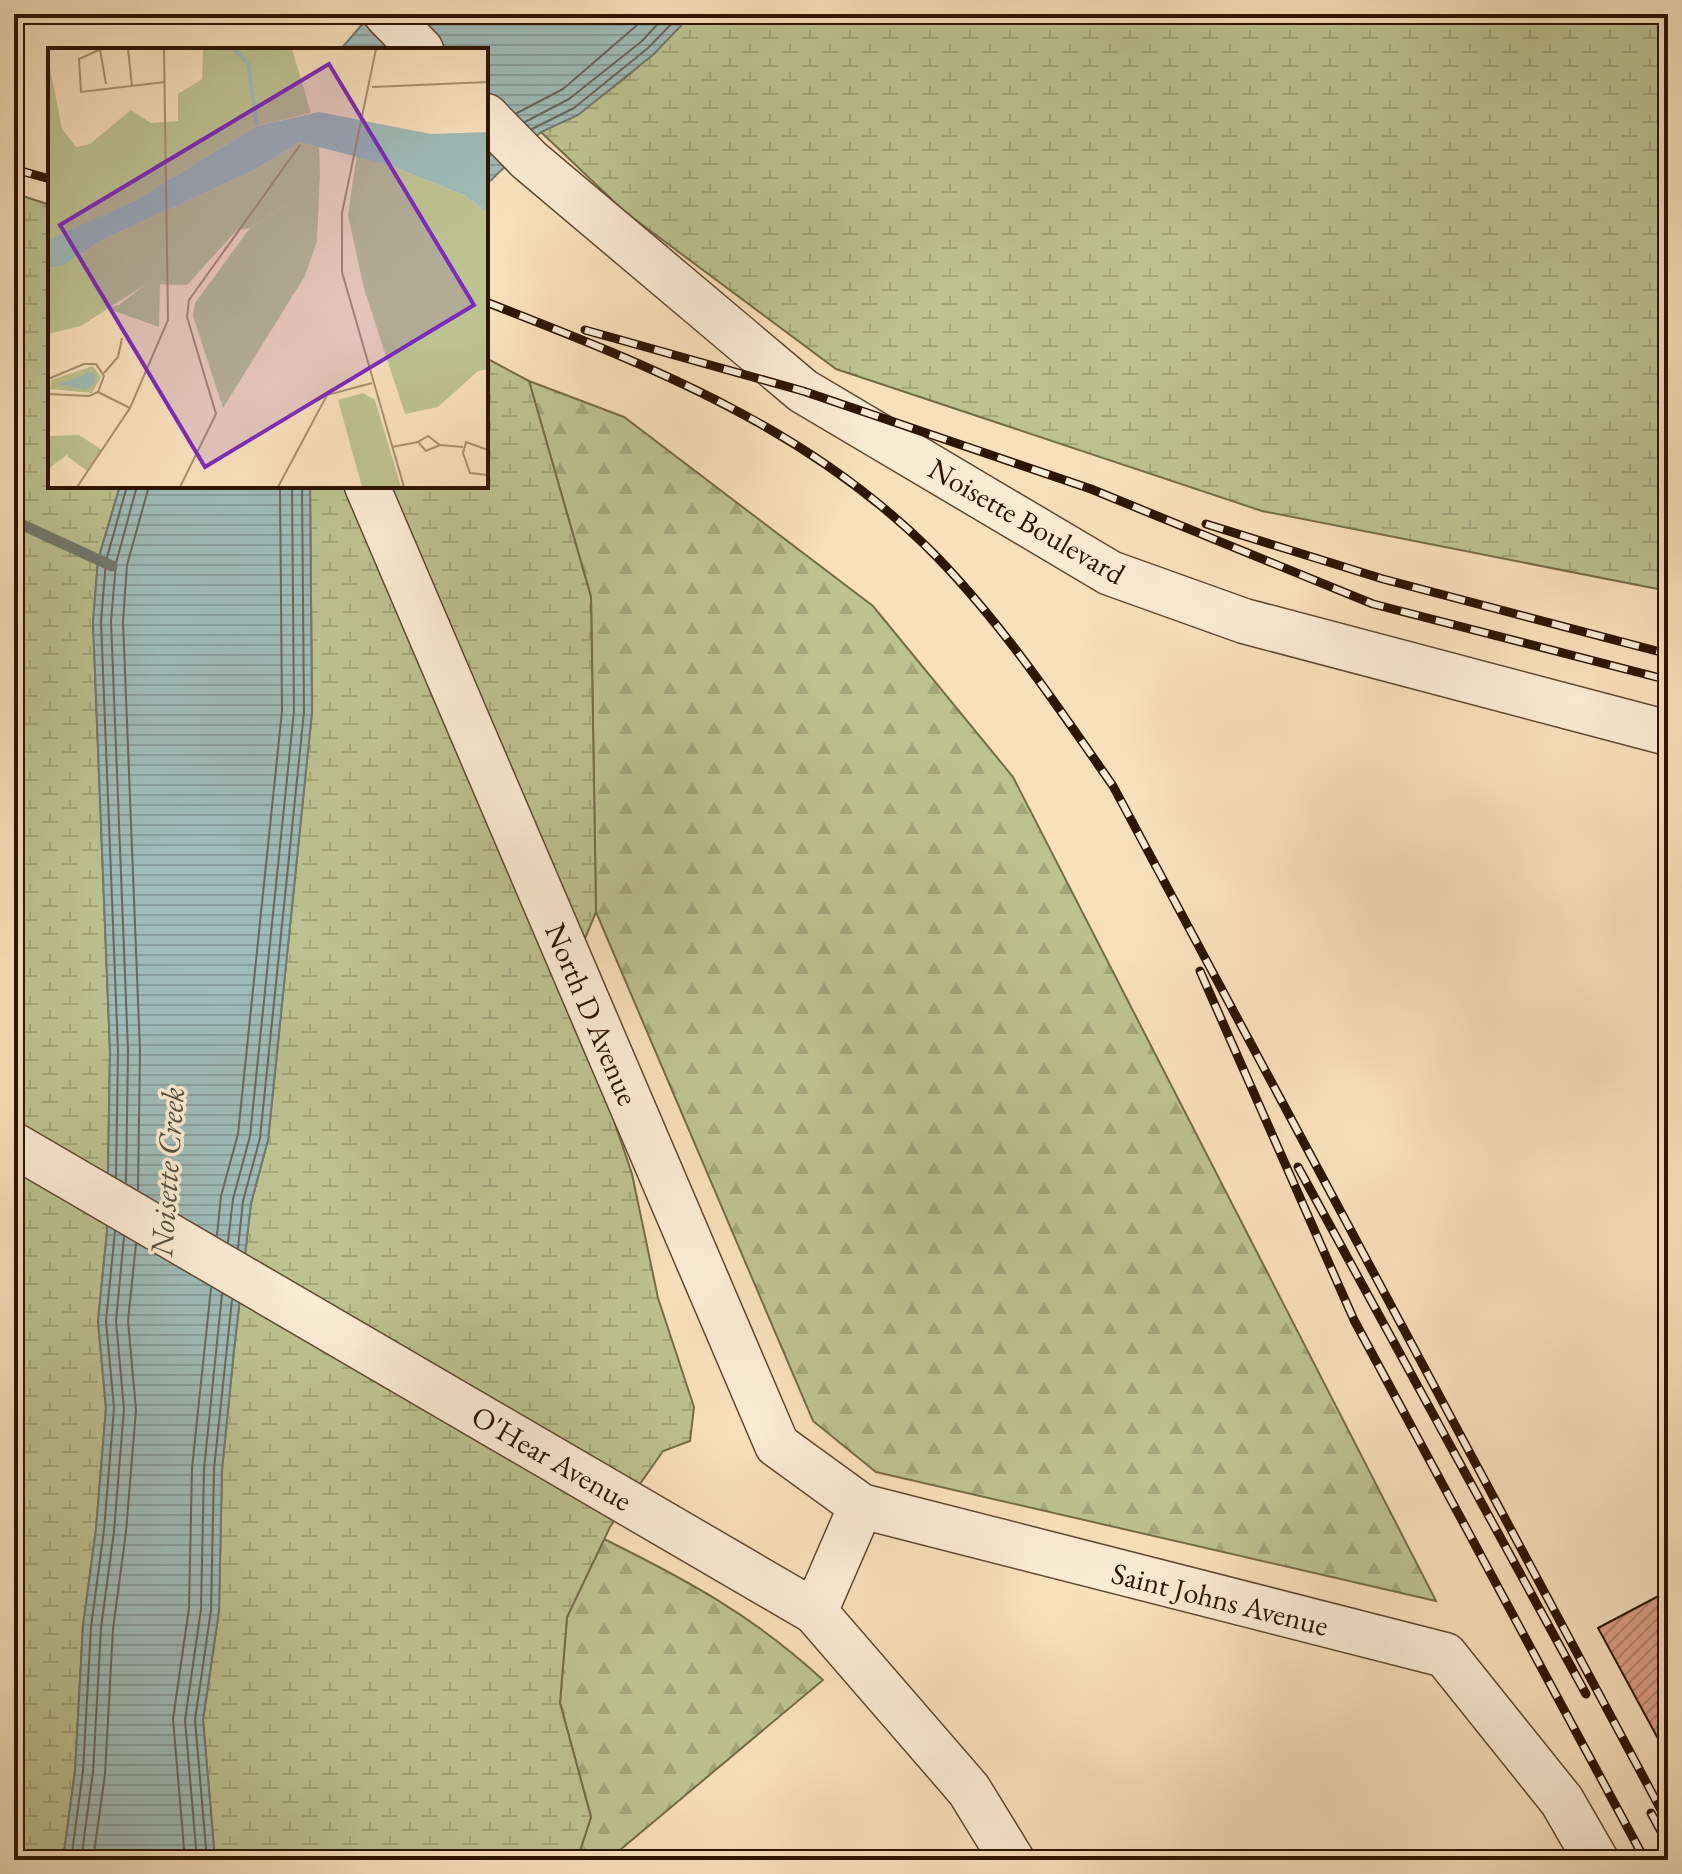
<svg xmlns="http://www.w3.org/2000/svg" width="1682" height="1874" viewBox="0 0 1682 1874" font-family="'EB Garamond',serif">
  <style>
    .forest { fill: url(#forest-firs); stroke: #756c48; stroke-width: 2 }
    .wetland { fill: url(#wetland-marsh); stroke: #756c48; stroke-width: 2 }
    .water { fill: url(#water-rules); stroke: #71796e; stroke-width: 2 }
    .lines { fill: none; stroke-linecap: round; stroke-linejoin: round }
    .shore { stroke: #66685c; stroke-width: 2 }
    .stream { stroke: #71796e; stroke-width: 11 }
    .building { fill: url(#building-hatch); stroke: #2d1500; stroke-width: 2 }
    .minor-casing { stroke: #60482f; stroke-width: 47 }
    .minor { stroke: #faebd3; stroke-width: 44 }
    .rail-casing { stroke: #2d1500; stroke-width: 9 }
    .rail { stroke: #faebd3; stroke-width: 6; stroke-dasharray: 18; stroke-linecap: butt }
    .labels { text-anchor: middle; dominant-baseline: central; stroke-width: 7; stroke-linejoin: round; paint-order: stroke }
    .street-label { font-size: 30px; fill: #2d1500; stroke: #faebd3 }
    .water-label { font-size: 32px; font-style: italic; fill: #554f40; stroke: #faebd3 }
    .inset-river { fill: none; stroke: #9fbbb8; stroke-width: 4 }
    .inset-road { fill: none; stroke: #a78f71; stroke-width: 2 }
    .view { fill: #7b2cbf; fill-opacity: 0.15; stroke: #7b2cbf; stroke-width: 4 }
    .inset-edge { fill: none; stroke: #2d1500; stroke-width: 4 }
  </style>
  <defs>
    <pattern id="forest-firs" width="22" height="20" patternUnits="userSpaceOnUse" patternTransform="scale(2)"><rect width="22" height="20" fill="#bdc291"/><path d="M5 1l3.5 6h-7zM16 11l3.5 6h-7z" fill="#a3a67b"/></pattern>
    <pattern id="wetland-marsh" width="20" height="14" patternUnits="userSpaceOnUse" patternTransform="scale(2)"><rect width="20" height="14" fill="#bdc291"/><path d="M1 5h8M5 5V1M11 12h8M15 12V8" fill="none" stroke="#a3a67b"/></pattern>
    <pattern id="water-rules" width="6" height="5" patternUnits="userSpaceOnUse" patternTransform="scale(2)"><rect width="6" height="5" fill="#9fbbb8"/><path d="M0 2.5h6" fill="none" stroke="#89a09c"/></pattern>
    <pattern id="building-hatch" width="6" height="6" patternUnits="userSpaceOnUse" patternTransform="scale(2)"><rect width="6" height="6" fill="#dda084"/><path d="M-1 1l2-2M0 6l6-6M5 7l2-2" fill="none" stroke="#b4816a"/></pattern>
  </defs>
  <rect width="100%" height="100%" fill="#f8e0bc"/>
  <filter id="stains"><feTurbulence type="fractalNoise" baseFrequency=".0025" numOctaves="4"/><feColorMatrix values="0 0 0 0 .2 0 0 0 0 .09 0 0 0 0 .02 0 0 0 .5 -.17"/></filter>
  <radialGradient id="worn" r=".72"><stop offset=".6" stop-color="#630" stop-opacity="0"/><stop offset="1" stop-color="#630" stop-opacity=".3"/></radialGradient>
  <g class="forest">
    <polygon points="529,381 624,417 873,606 1013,777 1436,1601 876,1472 813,1421 596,912 591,597"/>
    <path d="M 604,1539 C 687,1580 754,1616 823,1680 L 608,1860 L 577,1860 L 591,1817 L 560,1703 L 567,1617 Z"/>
  </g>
  <g class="wetland">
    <path d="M 692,14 L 1668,14 L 1668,591 L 1262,511 L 836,369 L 625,212 L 541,132 C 600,105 647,61 692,14 Z"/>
    <polygon points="14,193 50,205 50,486 120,486 98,560 93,622 110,1052 107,1232 98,1321 106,1408 96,1529 83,1626 75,1771 63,1860 14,1860"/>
    <polygon points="486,358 529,381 591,597 596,912 567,982 632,1174 658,1298 694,1407 690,1441 663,1451 610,1527 567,1617 560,1703 591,1817 577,1860 215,1860 203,1720 219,1611 222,1470 234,1350 251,1203 268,1140 312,712 310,486 486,486"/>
  </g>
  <g class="water">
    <polygon points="371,14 692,14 654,54 578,115 541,132 486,185 486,50 340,50"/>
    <polygon points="120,486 310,486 312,712 268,1140 251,1203 234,1350 222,1470 219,1611 203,1720 215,1860 63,1860 75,1771 83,1626 96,1529 106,1408 98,1321 107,1232 110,1052 93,622 98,560"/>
  </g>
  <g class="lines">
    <g class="shore">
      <polyline points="517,113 563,89 650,14"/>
      <polyline points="525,122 569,99 642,41 667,14"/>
      <polyline points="532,129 574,108 648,48 681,14"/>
      <polyline points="116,1177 118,1051 101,621 106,561 127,486"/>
      <polyline points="126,1182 128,1051 111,621 116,563 137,486"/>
      <polyline points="138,1189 140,1051 123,621 127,565 149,486"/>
      <polyline points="217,1235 221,1196 238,1134 282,711 280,486"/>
      <polyline points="228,1242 233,1199 250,1136 294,711 292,486"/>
      <polyline points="238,1248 243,1201 260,1138 304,712 302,486"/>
      <polyline points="71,1860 83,1771 91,1627 104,1530 114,1408 106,1321 115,1231"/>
      <polyline points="81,1860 93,1772 101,1628 114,1531 124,1409 116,1321 124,1237"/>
      <polyline points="93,1860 105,1774 113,1629 126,1532 136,1410 128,1321 136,1244"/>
      <polyline points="185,1860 173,1719 189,1608 192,1468 211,1288"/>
      <polyline points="197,1860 185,1720 201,1609 204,1469 222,1294"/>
      <polyline points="207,1860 195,1720 211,1610 214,1469 232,1300"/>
    </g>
    <polyline class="stream" points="14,521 112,566"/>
  </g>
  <polygon class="building" points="1668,1591 1668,1757 1598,1628"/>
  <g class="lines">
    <defs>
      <g id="minor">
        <polyline points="386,14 421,50"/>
        <polyline points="486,116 529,160 803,391 1110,573 1244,621 1668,733"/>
        <polyline points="367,486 777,1445 861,1506 1445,1655 1562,1801 1596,1860"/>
        <polyline points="14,1145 815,1612 969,1790 1012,1860"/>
        <polyline points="815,1612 861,1506"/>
      </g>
    </defs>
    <use href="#minor" class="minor-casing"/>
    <use href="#minor" class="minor"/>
    <defs>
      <g id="rail">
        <polyline points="14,169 50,179"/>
        <path d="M 486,302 C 650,366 809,427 936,556 C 1003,625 1058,707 1113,786 L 1668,1823"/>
        <polyline points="585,330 803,391 1091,489 1373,604 1668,680"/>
        <polyline points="1206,524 1383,579 1668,654"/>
        <polyline points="1200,971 1354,1320 1645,1860"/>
        <polyline points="1298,1167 1586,1694"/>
        <polyline points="1651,1813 1668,1844"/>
      </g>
    </defs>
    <use href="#rail" class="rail-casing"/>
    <use href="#rail" class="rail"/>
  </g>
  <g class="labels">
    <g class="street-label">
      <text transform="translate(1027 521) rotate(30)">Noisette Boulevard</text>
      <text transform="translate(592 1014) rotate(67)">North D Avenue</text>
      <text transform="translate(552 1458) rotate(30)">O'Hear Avenue</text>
      <text transform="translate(1220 1599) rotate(14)">Saint Johns Avenue</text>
    </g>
    <g class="water-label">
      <text transform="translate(167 1172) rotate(-86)">Noisette Creek</text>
    </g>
  </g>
  <g transform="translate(48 48)">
    <rect width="440" height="440" fill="#f8e0bc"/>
    <path d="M 45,318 L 53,329 L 44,345 L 2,341 L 3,332 ZM 315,345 L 327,352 L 353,439 L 314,439 L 290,352 Z" fill="#bdc291"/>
    <path d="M 272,125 L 269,193 L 257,228 L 175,360 L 145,268 L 147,255 L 202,180 L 246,152 ZM 112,235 L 111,279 L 58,260 L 71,257 L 98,236 ZM 31,387 L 54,402 L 39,423 L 19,408 Z" fill="#bdc291"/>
    <path d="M 155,1 L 244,1 L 263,65 L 209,78 L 88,152 L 0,193 L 0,10 L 14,81 L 28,99 L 42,96 L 83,62 L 103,75 L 130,73 L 130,46 L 154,31 ZM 252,94 L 271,98 L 272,125 L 246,152 L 202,180 L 189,182 L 139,237 L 98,236 L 33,278 L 0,286 L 0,220 L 15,218 L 52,193 L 206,122 ZM 309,105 L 416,147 L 440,165 L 440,321 L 430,323 L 390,359 L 357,366 L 316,241 L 300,167 ZM 31,387 L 24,403 L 0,421 L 0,388 Z" fill="#bdc291"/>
    <path d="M 271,64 L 383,86 L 440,84 L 440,165 L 416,147 L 340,117 L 252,94 L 206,122 L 52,193 L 15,218 L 0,220 L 2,191 L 88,152 L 209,78 ZM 46,324 L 47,335 L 37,342 L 10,336 Z" fill="#9fbbb8"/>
    <path class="inset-river" d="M 186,1 L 200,16 L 209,77"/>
    <path class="inset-road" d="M 52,1 L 58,36M 53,1 L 31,11 L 33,44 L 117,34M 80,1 L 84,38M 328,1 L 294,165 L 294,224 L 356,439M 324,39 L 440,34M 56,325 L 70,309 L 74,290M 0,331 L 36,316 L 48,316 L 56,328 L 50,344 L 41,348 L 0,346M 50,344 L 82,360M 392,397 L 378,403 L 370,394 L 380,388 L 392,397 L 415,399M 344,399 L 370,394M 440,402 L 418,394 L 415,405 L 422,425 L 440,427M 29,439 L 82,360 L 120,272 L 116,1M 132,439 L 168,366 L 139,269 L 141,252 L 252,97M 230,439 L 279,347 L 324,335"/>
    <path class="view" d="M 281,16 L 426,257 L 157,419 L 12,177 Z"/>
    <rect width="440" height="440" class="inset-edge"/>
  </g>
  <rect width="1682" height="1874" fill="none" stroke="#f8e0bc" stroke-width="48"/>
  <rect x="16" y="16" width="1650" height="1842" fill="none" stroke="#2d1500" stroke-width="4"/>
  <rect x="24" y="24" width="1634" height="1826" fill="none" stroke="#2d1500" stroke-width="2"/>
  <rect width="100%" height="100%" filter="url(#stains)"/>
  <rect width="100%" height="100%" fill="url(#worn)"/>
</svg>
